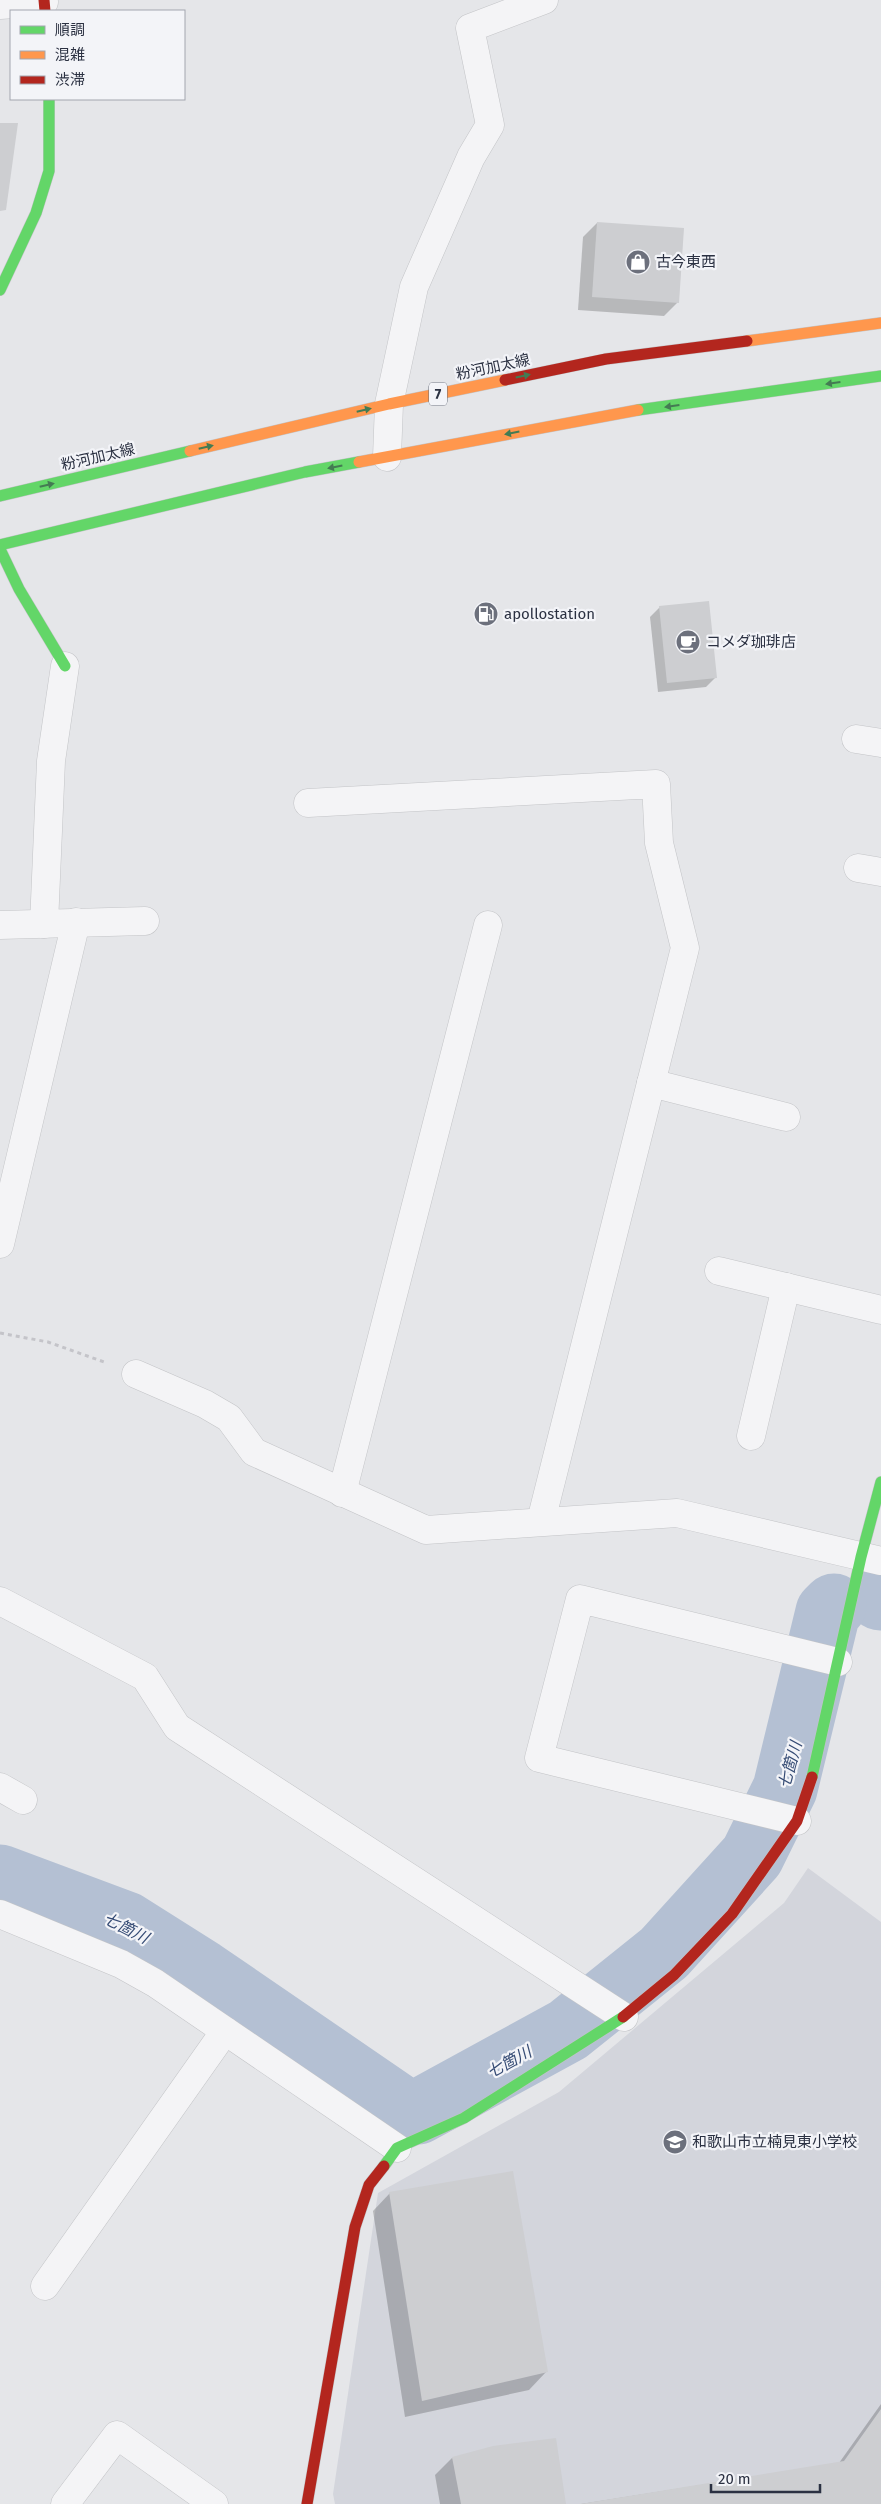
<svg xmlns="http://www.w3.org/2000/svg" width="881" height="2504" viewBox="0 0 881 2504" font-family="'Fira Sans','Noto Sans JP',sans-serif">
  <style>
    .built { fill: #d3d5dc }
    .shadow { fill: #0003 }
    .lines { fill: none; stroke-linecap: round; stroke-linejoin: round }
    .river { stroke: #b4c0d3; stroke-width: 65 }
    .building { fill: #cdced1 }
    .street-casing { stroke: #c3c4c7; stroke-width: 29 }
    .fast-casing { stroke: #c3c4c7; stroke-width: 12 }
    .slow-casing { stroke: #c3c4c7; stroke-width: 12 }
    .jam-casing { stroke: #c3c4c7; stroke-width: 12 }
    .path { stroke: #c4c4c9; stroke-width: 3; stroke-dasharray: 4 4; stroke-linecap: butt }
    .street { stroke: #f4f4f6; stroke-width: 28 }
    .fast { stroke: #63d668; stroke-width: 11 }
    .slow { stroke: #ff974d; stroke-width: 11 }
    .jam { stroke: #b3261e; stroke-width: 11 }
    .oneway { fill: #447b53 }
    .labels { text-anchor: middle; dominant-baseline: central; stroke-width: 4.5; stroke-linejoin: round; paint-order: stroke }
    .shield { fill: #f3f4f8; stroke: #676c79; stroke-width: 1 }
    .shield-label { font-size: 14px; font-weight: bold; fill: #2b3142 }
    .poi-label { font-size: 15px; fill: #2b3142; stroke: #f3f4f8; text-anchor: start }
    .street-label { font-size: 15px; fill: #2b3142; stroke: #f3f4f8 }
    .water-label { font-size: 16px; font-style: italic; fill: #364c75; stroke: #f3f4f8 }
  </style>
  <rect width="100%" height="100%" fill="#e5e6e9"/>
  <polygon class="built" points="808,1868 881,1922 881,2504 335,2504 333,2494 378,2193 559,2092 784,1903"/>
  <g class="shadow">
    <polygon points="597,223 678,302 664,316 578,310 583,237"/>
    <polygon points="660,607 716,677 706,687 658,692 650,617"/>
    <polygon points="390,2193 546,2372 529,2390 405,2417 373,2211"/>
    <polygon points="881,2404 881,2504 581,2504 839,2463"/>
    <polygon points="452,2458 565,2504 440,2504 435,2475"/>
  </g>
  <g class="lines">
    <g class="river">
      <polyline points="880,1598 881,1598"/>
      <polyline points="0,1877 126,1924 202,1972 402,2109 418,2112 568,2030 664,1953 752,1856 785,1789 828,1612 834,1606"/>
    </g>
  </g>
  <g class="building">
    <polygon points="0,123 18,123 6,210 0,211"/>
    <polygon points="597,222 684,228 679,303 592,297"/>
    <polygon points="709,601 717,678 667,683 659,606"/>
    <polygon points="513,2171 548,2372 422,2401 389,2192"/>
    <polygon points="881,2409 881,2504 580,2504 844,2461"/>
    <polygon points="556,2438 566,2504 461,2504 452,2457 493,2446"/>
  </g>
  <g class="lines">
    <defs>
      <g id="street">
        <polyline points="0,5 44,2"/>
        <polyline points="387,457 389,404 414,287 471,157 490,125 470,28 544,0"/>
        <polyline points="856,739 881,743"/>
        <polyline points="308,803 656,784 659,843 685,948 541,1521"/>
        <polyline points="858,868 881,872"/>
        <polyline points="44,924 51,761 65,666"/>
        <polyline points="0,925 145,921"/>
        <polyline points="651,1083 786,1117"/>
        <polyline points="0,1244 76,922"/>
        <polyline points="719,1271 881,1310"/>
        <polyline points="136,1374 205,1404 229,1418 254,1452 426,1530 677,1513 881,1561"/>
        <polyline points="751,1436 786,1287"/>
        <polyline points="342,1493 488,925"/>
        <polyline points="0,1601 145,1677 177,1727 624,2017"/>
        <polyline points="0,1787 23,1800"/>
        <polyline points="797,1821 539,1758 580,1599 838,1662"/>
        <polyline points="0,1914 121,1964 155,1983 397,2148"/>
        <polyline points="45,2286 225,2031"/>
        <polyline points="65,2504 117,2435 214,2504"/>
      </g>
      <g id="fast">
        <polyline points="0,290 36,213 49,171 49,99"/>
        <polyline points="638,410 881,376"/>
        <polyline points="0,496 190,451"/>
        <polyline points="0,545 305,472 359,462"/>
        <polyline points="0,549 19,589 65,666"/>
        <polyline points="812,1777 861,1557 881,1482"/>
        <polyline points="384,2166 397,2148 464,2118 623,2017"/>
      </g>
      <g id="slow">
        <polyline points="747,341 881,323"/>
        <polyline points="190,451 389,404 505,380"/>
        <polyline points="359,462 638,410"/>
      </g>
      <g id="jam">
        <polyline points="44,0 45,11"/>
        <polyline points="505,380 606,359 747,341"/>
        <polyline points="623,2017 674,1975 732,1914 797,1821 812,1777"/>
        <polyline points="307,2504 355,2227 369,2185 384,2166"/>
      </g>
    </defs>
    <use href="#street" class="street-casing"/>
    <use href="#fast" class="fast-casing"/>
    <use href="#slow" class="slow-casing"/>
    <use href="#jam" class="jam-casing"/>
    <polyline class="path" points="0,1333 48,1342 107,1363"/>
    <use href="#street" class="street"/>
    <use href="#fast" class="fast"/>
    <use href="#slow" class="slow"/>
    <use href="#jam" class="jam"/>
  </g>
  <defs><path id="oneway-solid" d="M-6-.8H1V-3.2L6.5 0L1 3.2V.8H-6Z" transform="scale(1.25)"/></defs>
  <g class="oneway">
    <use href="#oneway-solid" transform="translate(523 376) rotate(-12)"/>
    <use href="#oneway-solid" transform="translate(833 383) rotate(172)"/>
    <use href="#oneway-solid" transform="translate(672 406) rotate(172)"/>
    <use href="#oneway-solid" transform="translate(364 410) rotate(-13)"/>
    <use href="#oneway-solid" transform="translate(512 433) rotate(169)"/>
    <use href="#oneway-solid" transform="translate(206 447) rotate(-13)"/>
    <use href="#oneway-solid" transform="translate(335 467) rotate(169)"/>
    <use href="#oneway-solid" transform="translate(47 485) rotate(-13)"/>
  </g>
  <defs>
    <symbol id="shop-disc" viewBox="-11 -11 22 22"><circle r="9.5" fill="#6c707c" stroke="#f3f4f8"/><path d="M-5-2.5h2.3a2.7 3.5 0 0 1 5.4 0H5L5.5 6h-11ZM-1.5-2.5h3a1.5 2.3 0 0 0-3 0Z" fill="#fff"/></symbol>
    <symbol id="fuel-disc" viewBox="-11 -11 22 22"><circle r="9.5" fill="#6c707c" stroke="#f3f4f8"/><path d="M-5.5-6h7V0h2V4h1.3V-2.5L3-4.5l.8-.8L6-3V5H2.5V1h-1V6h-7ZM-4.2-4.7v3.2H.2V-4.7Z" fill="#fff"/></symbol>
    <symbol id="cafe-disc" viewBox="-11 -11 22 22"><circle r="9.5" fill="#6c707c" stroke="#f3f4f8"/><path d="M-5.5-4.5H6V0H3Q3 3.5 0 3.5H-2.5Q-5.5 3.5-5.5 0ZM3-3.2v2h1.7v-2ZM-6 4.5H4V6H-6Z" fill="#fff"/></symbol>
    <symbol id="school-disc" viewBox="-11 -11 22 22"><circle r="9.5" fill="#6c707c" stroke="#f3f4f8"/><path d="M0-5L7-2L0 1L-7-2ZM-4 1L0 2.5L4 1V4Q0 6-4 4Z" fill="#fff"/></symbol>
  </defs>
  <g fill-rule="evenodd">
    <use href="#shop-disc" x="624" y="248" width="28" height="28"/>
    <use href="#fuel-disc" x="472" y="600" width="28" height="28"/>
    <use href="#cafe-disc" x="674" y="628" width="28" height="28"/>
    <use href="#school-disc" x="661" y="2128" width="28" height="28"/>
  </g>
  <g class="labels">
    <rect class="shield" x="429" y="382.5" width="18" height="23" rx="4"/>
    <g class="shield-label">
      <text x="438" y="394">7</text>
    </g>
    <g class="poi-label">
      <text x="656" y="262">古今東西</text>
      <text x="504" y="614">apollostation</text>
      <text x="706" y="642">コメダ珈琲店</text>
      <text x="692" y="2142">和歌山市立楠見東小学校</text>
    </g>
    <g class="street-label">
      <text transform="translate(493 367) rotate(-12)">粉河加太線</text>
      <text transform="translate(98 457) rotate(-13)">粉河加太線</text>
    </g>
    <g class="water-label">
      <text transform="translate(790 1765) rotate(-75)">七箇川</text>
      <text transform="translate(126 1928) rotate(27)">七箇川</text>
      <text transform="translate(509 2062) rotate(-29)">七箇川</text>
    </g>
  </g>
  <rect x="10" y="10" width="175" height="90" fill="#f3f4f8" stroke="#a3a6af"/>
  <rect x="20" y="26" width="25" height="8" fill="#63d668" stroke="#a3a6af"/>
  <text x="55" y="35" font-size="15" fill="#2b3142">順調</text>
  <rect x="20" y="51" width="25" height="8" fill="#ff974d" stroke="#a3a6af"/>
  <text x="55" y="60" font-size="15" fill="#2b3142">混雑</text>
  <rect x="20" y="76" width="25" height="8" fill="#b3261e" stroke="#a3a6af"/>
  <text x="55" y="85" font-size="15" fill="#2b3142">渋滞</text>
  <path d="M711 2484v8h109v-8" fill="none" stroke="#2b3142" stroke-width="2.5"/>
  <text x="718" y="2484" font-size="15" fill="#2b3142" stroke="#f3f4f8" stroke-width="4" paint-order="stroke">20 m</text>
</svg>
